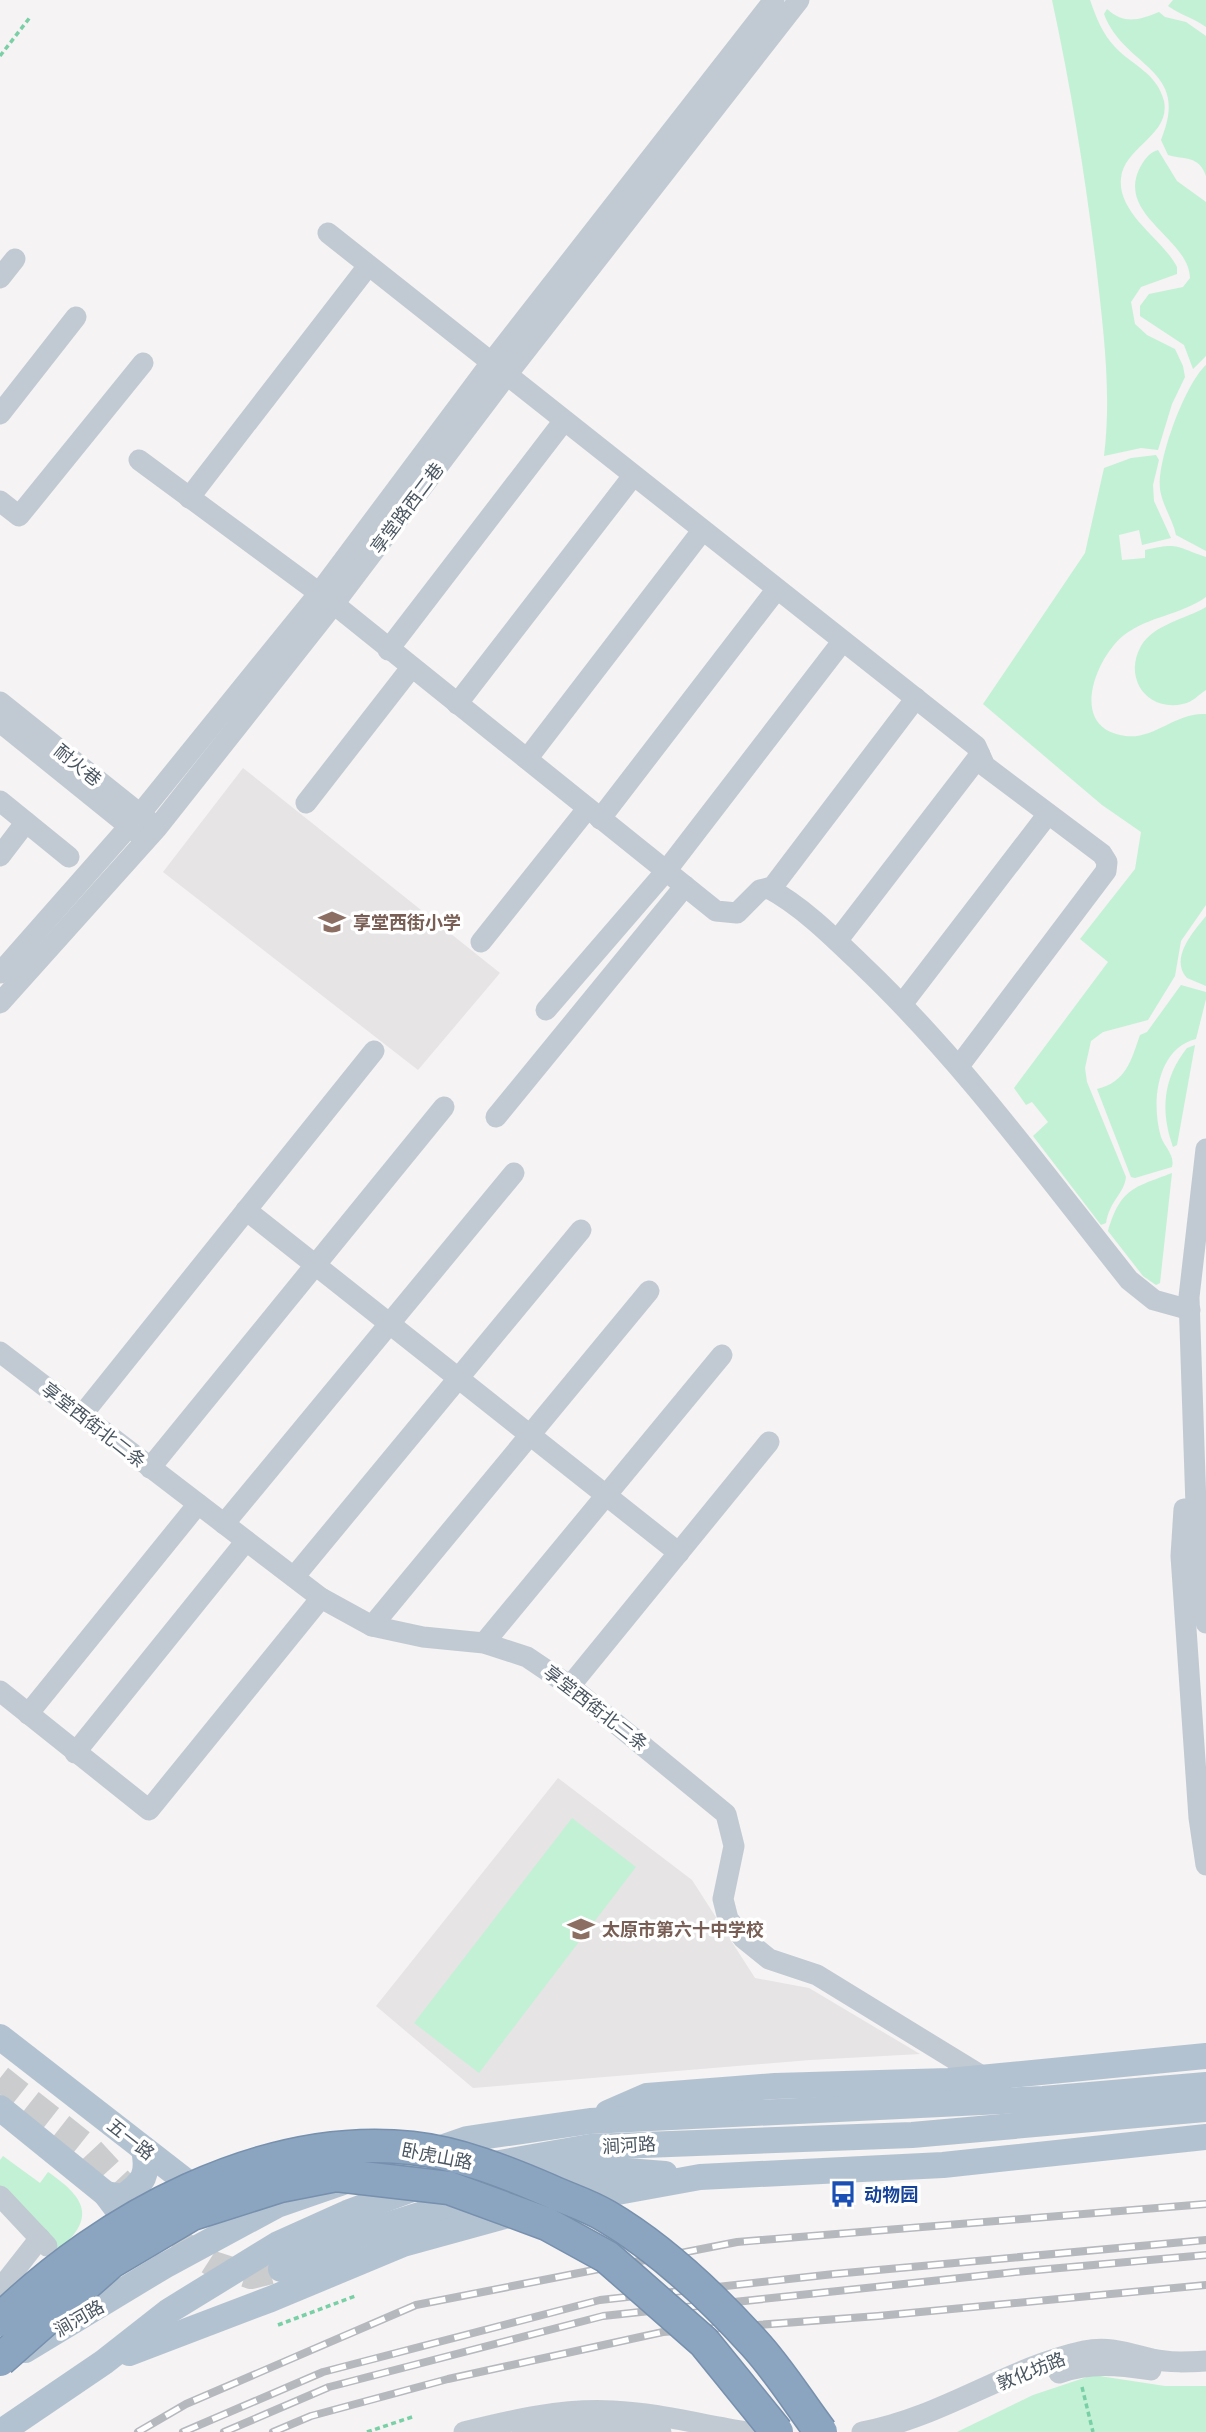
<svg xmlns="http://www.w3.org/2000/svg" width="1206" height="2432" viewBox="0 0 1206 2432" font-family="'IBM Plex Sans','Noto Sans SC',sans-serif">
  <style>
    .education { fill: #e6e4e5 }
    .grass { fill: #c3f1d5 }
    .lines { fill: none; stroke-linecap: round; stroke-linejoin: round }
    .major-tunnel { stroke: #caccce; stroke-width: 26; stroke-dasharray: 26 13; stroke-linecap: butt }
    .path { stroke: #7ad0a6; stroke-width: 3.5; stroke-dasharray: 5 3.5; stroke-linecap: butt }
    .minor { stroke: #c1cad2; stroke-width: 21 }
    .major { stroke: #b3c2d1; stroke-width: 26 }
    .rail-casing { stroke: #b5b8bd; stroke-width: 8 }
    .rail { stroke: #fff; stroke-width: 5; stroke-dasharray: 16; stroke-linecap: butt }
    .highway-bridge-casing { stroke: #7690ad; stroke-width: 35; stroke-linecap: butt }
    .highway-bridge { stroke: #8ba5c1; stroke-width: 32 }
    .labels { text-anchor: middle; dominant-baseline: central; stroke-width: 7; stroke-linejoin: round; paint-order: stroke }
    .street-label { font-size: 18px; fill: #4a5661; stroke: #fff }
    .education-label { font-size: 18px; font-weight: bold; fill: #785e54; stroke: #fff; text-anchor: start }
    .transit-label { font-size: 18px; font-weight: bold; fill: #164399; stroke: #fff; text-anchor: start }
  </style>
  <rect width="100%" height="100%" fill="#f5f3f3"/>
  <g class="education">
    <polygon points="243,768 500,973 418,1070 163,872"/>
    <polygon points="558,1778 692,1880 755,1978 809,1988 920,2054 810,2060 473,2088 376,2006"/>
  </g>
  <g class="grass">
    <path d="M 1052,0 L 1090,0 C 1096,17 1102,33 1115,47 C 1133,66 1157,73 1164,101 C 1171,135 1124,147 1121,178 C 1117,214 1163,239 1177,267 L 1177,274 L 1141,287 L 1131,302 L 1135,324 L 1147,335 L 1175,349 L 1183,366 L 1185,377 L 1172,404 L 1158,450 L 1141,448 L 1104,456 C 1112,392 1103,328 1096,264 C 1085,175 1071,87 1052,0 Z"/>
    <path d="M 1173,0 L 1206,0 L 1206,27 C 1194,18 1180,15 1168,6 Z"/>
    <path d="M 1107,9 C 1125,25 1139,20 1159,12 L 1165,17 L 1186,22 L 1206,36 L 1206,176 C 1199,155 1184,160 1168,155 L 1161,140 C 1192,68 1124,68 1104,14 Z"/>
    <path d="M 1158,150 L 1177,181 L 1206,202 L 1206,356 L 1193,369 L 1184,345 L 1140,316 L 1140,306 L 1149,294 L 1183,287 L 1190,278 C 1189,237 1112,214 1142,164 C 1146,158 1150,152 1158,150 Z"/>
    <path d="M 1206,365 L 1206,551 L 1176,535 C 1173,520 1162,505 1160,489 C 1157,460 1185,384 1206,365 Z"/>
    <path d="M 1156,455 L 1159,460 L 1153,485 L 1154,501 L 1171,538 L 1142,545 L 1139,530 L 1119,535 L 1122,560 L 1145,558 L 1145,550 C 1180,542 1175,547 1206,557 L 1206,597 C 1181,615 1149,616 1124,635 C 1098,655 1068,724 1120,735 C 1152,743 1174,712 1206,714 L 1206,905 L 1181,941 L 1175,976 L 1148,1020 L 1103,1032 L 1091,1041 L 1085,1068 L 1087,1082 L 1126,1177 C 1124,1194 1110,1200 1106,1223 L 1101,1225 L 1033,1136 L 1048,1122 L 1032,1102 L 1026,1105 L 1014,1088 L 1108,962 L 1080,939 L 1135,869 L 1141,832 L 1102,805 L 983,704 L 1085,553 L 1104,468 L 1131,458 Z"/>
    <path d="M 1206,607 L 1206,690 C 1198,695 1193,702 1183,704 C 1147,712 1123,678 1141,646 C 1154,624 1186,619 1206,607 Z"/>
    <path d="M 1206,916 L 1206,986 L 1187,978 C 1169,958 1194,931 1206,916 Z"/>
    <path d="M 1181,985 L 1206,992 L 1206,999 L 1196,1039 C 1156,1049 1151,1104 1161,1137 C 1165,1148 1175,1155 1172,1167 L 1135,1178 L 1131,1177 L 1097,1089 C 1126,1082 1131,1061 1140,1035 L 1147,1032 Z"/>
    <path d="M 1195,1045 L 1177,1145 L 1173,1147 C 1160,1111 1163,1078 1187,1048 Z"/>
    <path d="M 1172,1173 L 1160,1283 L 1156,1285 L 1143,1276 L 1108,1231 C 1121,1188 1133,1188 1172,1173 Z"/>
    <polygon points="572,1818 636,1867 479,2073 414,2023"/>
    <path d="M 3,2156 L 40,2183 L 48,2172 C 89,2200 95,2220 56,2252 L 19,2202 L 0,2188 L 0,2160 Z"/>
    <polygon points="1093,2375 1165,2386 1206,2386 1206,2432 957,2432 1033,2395"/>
  </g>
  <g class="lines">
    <g class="major-tunnel">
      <polyline points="0,2078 90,2149 144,2207"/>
      <polyline points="176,2240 213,2264 251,2276 281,2269"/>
    </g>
    <g class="path">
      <polyline points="0,56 31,16"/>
      <polyline points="278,2325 355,2296"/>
      <polyline points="1082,2387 1093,2432"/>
      <polyline points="367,2432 415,2416"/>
    </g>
    <g class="minor">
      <polyline points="328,233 976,746 985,766 1102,854 1107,862 1106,871 959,1066"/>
      <polyline points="0,278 15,259"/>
      <polyline points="0,414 76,317"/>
      <path d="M 139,460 L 334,604 L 716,911 L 737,913 L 760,890 L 768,888 C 802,906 834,938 862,965 C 962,1060 1043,1172 1129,1280 L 1154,1300 L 1190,1310"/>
      <polyline points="189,498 368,266"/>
      <polyline points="0,501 19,516 143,363"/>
      <polyline points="388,650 563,422"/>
      <polyline points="0,702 150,822"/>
      <polyline points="457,704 633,476"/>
      <polyline points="0,722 140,835"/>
      <polyline points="527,759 702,531"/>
      <polyline points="0,801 69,857"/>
      <polyline points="306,803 411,668"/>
      <polyline points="600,819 776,590"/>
      <polyline points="0,856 26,822"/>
      <polyline points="771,889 916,698"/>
      <polyline points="837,941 980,755"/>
      <polyline points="481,942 587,809"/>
      <polyline points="0,973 140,814 319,593 490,364 774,0"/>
      <polyline points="0,1003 157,828 334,604 506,376 799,0"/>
      <polyline points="903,1003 1048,814"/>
      <polyline points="546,1010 666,871 842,642"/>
      <polyline points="496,1117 685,886"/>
      <polyline points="1206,1149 1189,1297 1197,1536 1206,1623"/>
      <polyline points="246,1210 679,1553"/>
      <polyline points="0,1352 321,1598 372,1626 423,1637 484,1643 527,1657 570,1686 726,1814 734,1846 723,1899 728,1919 743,1938 769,1959 817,1975 985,2078"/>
      <polyline points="82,1415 374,1051"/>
      <polyline points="150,1468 444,1107"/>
      <polyline points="1184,1509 1181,1556 1199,1818 1206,1865"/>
      <polyline points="224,1524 514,1173"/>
      <polyline points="294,1577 581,1230"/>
      <polyline points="372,1626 649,1291"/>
      <polyline points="484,1643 722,1355"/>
      <polyline points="570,1686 769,1442"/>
      <polyline points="0,1691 149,1810 321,1598"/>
      <polyline points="28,1714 198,1504"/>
      <polyline points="75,1753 246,1541"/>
      <polyline points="0,2196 47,2246"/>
      <polyline points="0,2289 40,2238"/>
      <path d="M 1059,2373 C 1090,2362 1119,2365 1151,2370"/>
      <path d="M 464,2432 C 513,2420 563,2408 613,2411 C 658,2413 702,2425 747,2432"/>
      <polyline points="522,2432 615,2426 661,2432"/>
      <path d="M 862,2432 C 943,2417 1006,2368 1084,2351 C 1109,2346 1128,2353 1152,2359 C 1170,2363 1188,2362 1206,2361"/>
    </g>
    <g class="major">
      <polyline points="0,2037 206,2197"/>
      <polyline points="0,2108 106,2194 138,2237"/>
      <polyline points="608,2113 647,2096 775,2086 949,2081 1206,2056"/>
      <polyline points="483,2166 590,2147 912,2135 1206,2109"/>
      <path d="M 106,2194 L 123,2197 C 144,2182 149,2175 144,2149"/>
      <polyline points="568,2201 700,2177 943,2165 1206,2137"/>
      <polyline points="281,2269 363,2233 540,2177 614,2170 665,2174"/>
      <polyline points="25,2350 164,2266 277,2205 467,2139 590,2121 1043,2099 1206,2085"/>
      <polyline points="129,2353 271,2299 403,2244 523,2211"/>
      <polyline points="1,2432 104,2362 169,2311 278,2244 347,2213 423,2185"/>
    </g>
    <defs>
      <g id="rail">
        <polyline points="138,2432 186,2404 416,2305 737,2242 1206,2204"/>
        <polyline points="183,2432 323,2372 600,2300 834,2274 1206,2240"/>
        <polyline points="224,2432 329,2387 603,2316 1026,2271 1206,2255"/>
        <polyline points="273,2432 311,2416 448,2379 663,2332 878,2316 1206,2285"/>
      </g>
    </defs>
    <use href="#rail" class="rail-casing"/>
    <use href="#rail" class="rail"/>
    <defs>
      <g id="highway-bridge">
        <path d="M 0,2320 C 104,2218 263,2132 412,2148 C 458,2153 506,2172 548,2190 C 567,2199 588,2205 606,2216 C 659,2247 713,2298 754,2343 C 779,2370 799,2403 821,2432"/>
        <polyline points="0,2360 111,2262 192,2214 280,2186 336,2175 449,2188 547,2224 607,2257 704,2342 777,2432"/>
      </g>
    </defs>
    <use href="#highway-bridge" class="highway-bridge-casing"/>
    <use href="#highway-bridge" class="highway-bridge"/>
  </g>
  <defs>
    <symbol id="school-bare" viewBox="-9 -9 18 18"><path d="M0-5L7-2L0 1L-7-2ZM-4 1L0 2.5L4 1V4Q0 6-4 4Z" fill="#8d6e63" stroke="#fff" stroke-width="2.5" paint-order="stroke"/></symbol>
    <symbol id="bus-bare" viewBox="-9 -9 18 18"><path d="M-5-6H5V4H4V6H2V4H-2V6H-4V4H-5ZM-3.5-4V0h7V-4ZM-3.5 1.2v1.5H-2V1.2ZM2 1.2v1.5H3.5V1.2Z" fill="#1a4fb4" stroke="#fff" stroke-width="2.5" paint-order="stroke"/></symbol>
  </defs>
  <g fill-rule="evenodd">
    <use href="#school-bare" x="313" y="903" width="38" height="38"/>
    <use href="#school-bare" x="562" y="1910" width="38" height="38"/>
    <use href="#bus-bare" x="824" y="2175" width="38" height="38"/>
  </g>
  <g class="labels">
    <g class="street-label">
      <text transform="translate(407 508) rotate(-53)">享堂路西二巷</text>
      <text transform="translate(78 765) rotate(39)">耐火巷</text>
      <text transform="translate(94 1425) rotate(38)">享堂西街北二条</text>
      <text transform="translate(596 1708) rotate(38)">享堂西街北二条</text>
      <text transform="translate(131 2139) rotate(38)">五一路</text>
      <text transform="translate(629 2145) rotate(-3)">涧河路</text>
      <text transform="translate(437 2156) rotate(11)">卧虎山路</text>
      <text transform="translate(79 2318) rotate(-30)">涧河路</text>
      <text transform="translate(1031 2371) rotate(-22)">敦化坊路</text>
    </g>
    <g class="education-label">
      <text x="353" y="922">享堂西街小学</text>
      <text x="602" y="1929">太原市第六十中学校</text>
    </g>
    <g class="transit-label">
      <text x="864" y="2194">动物园</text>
    </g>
  </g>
</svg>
